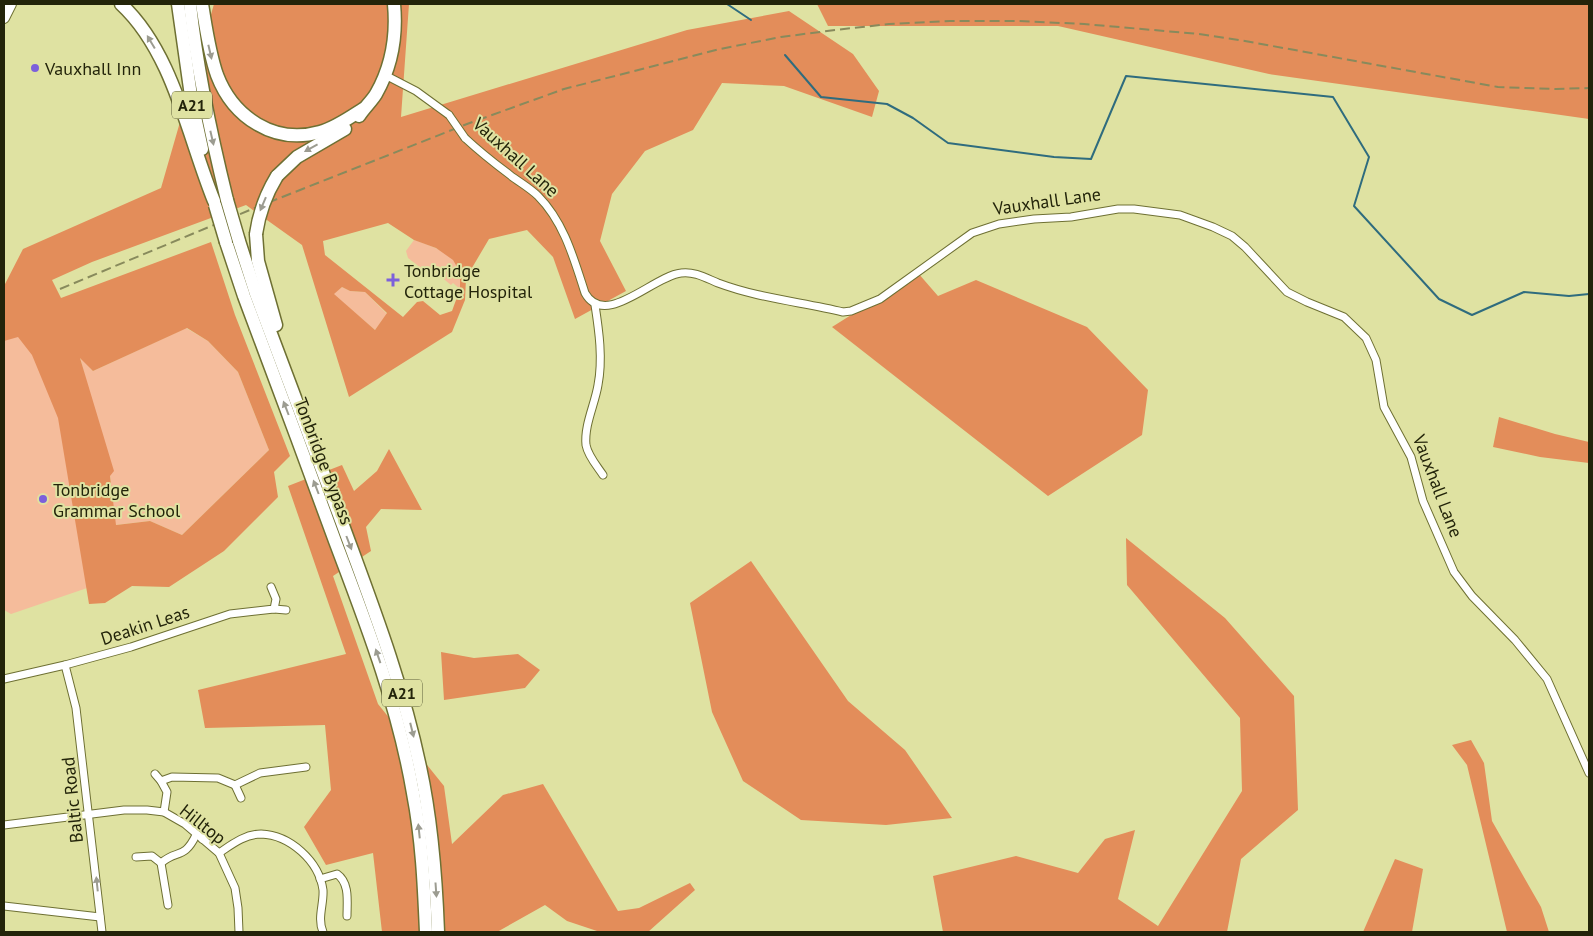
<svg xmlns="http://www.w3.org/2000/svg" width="1593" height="936" viewBox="0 0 1593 936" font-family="'PT Sans',sans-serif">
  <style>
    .green { fill: #f5bc9b }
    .forest { fill: #e38d5a; fill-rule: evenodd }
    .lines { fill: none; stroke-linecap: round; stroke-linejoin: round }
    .stream { stroke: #2f6c7e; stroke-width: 2 }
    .street-casing { stroke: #6e7033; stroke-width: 9 }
    .primary-casing { stroke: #6e7033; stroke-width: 12 }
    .highway-casing { stroke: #6e7033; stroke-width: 15 }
    .street { stroke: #fff; stroke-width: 7 }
    .primary { stroke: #fff; stroke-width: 10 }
    .highway { stroke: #fff; stroke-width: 12 }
    .rail { stroke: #888a5c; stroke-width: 2; stroke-dasharray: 10 5; stroke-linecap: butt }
    .street-bridge-casing { stroke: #6e7033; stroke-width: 9; stroke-linecap: butt }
    .highway-bridge-casing { stroke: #6e7033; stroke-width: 15; stroke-linecap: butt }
    .street-bridge { stroke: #fff; stroke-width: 7 }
    .highway-bridge { stroke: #fff; stroke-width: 12 }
    .oneway { fill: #9c9c91 }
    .poi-dot { fill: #7c60db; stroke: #dfe2a2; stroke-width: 2 }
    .labels { text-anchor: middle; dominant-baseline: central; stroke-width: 4; stroke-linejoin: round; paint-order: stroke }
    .shield { fill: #dfe2a2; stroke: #5b5d38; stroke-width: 1 }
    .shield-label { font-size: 16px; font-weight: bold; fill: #23240a }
    .poi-label { font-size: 18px; fill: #23240a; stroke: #dfe2a2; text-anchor: start }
    .street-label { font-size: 18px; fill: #23240a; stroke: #dfe2a2 }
  </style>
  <rect width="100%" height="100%" fill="#dfe2a2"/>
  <g class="green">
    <path d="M 414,240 C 430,245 456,254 460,272 C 461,277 460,284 460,289 L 453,283 L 451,285 L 434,271 L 430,275 L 408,258 L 406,251 Z"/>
    <polygon points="342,287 350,291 365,292 387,314 375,330 333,294"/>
    <polygon points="25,320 69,411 93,586 11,614 4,610 4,329"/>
    <polygon points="186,328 208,341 238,372 269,450 182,535 150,521 115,525 110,475 80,357 93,371"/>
  </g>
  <g class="forest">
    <path d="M 214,4 L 409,4 L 401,117 L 687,30 L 789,11 L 853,54 L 879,91 L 872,117 L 784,86 L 722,83 L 693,130 L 645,151 L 612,194 L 600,241 L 626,291 L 575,319 L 553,257 L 527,230 L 489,239 L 466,278 L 465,300 L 452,332 L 349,397 L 302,245 L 246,205 L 92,262 L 52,280 L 61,298 L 211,242 L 235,315 L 290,456 L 274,472 L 278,497 L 224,551 L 169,587 L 132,586 L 105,603 L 89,604 L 58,418 L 32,355 L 18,337 L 4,341 L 4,286 L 23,249 L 161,188 ZM 388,223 L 414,240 L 436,248 L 453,260 L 460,272 L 460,289 L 452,311 L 440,315 L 423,301 L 417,302 L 403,317 L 325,255 L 323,241 ZM 342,287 L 350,291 L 365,292 L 387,313 L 375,330 L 334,294 ZM 187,328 L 208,341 L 238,372 L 269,450 L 182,535 L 150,521 L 116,525 L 110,476 L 114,471 L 80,358 L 93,371 Z"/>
    <polygon points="817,4 1589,4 1589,119 1269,74 1058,26 828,26"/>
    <polygon points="918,273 938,296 976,280 1087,327 1148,390 1142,435 1048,496 832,327"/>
    <polygon points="1499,417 1555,434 1589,442 1589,463 1540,457 1493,447"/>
    <polygon points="389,449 422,510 381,509 366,527 371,551 333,576 378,704 444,786 452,844 503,795 543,784 618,911 639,908 690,883 695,890 648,932 600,932 567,921 545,905 497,932 382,932 373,853 326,865 304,827 331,790 325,725 205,728 198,690 346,654 288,486 342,465 354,491 377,471"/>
    <polygon points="1126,538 1225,618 1294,696 1298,810 1241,859 1227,932 943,932 933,876 1016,856 1078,873 1105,839 1135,830 1118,899 1158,926 1242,791 1240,718 1127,585"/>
    <polygon points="751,561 848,701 905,750 952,818 886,825 801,820 743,781 712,712 690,603"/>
    <polygon points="441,652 474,658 518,654 540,670 525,688 444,700"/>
    <polygon points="1471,740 1484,763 1492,821 1541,907 1549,932 1507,932 1467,765 1452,745"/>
    <polygon points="1395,859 1423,869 1412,932 1363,932"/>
  </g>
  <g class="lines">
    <g class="stream">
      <polyline points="727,4 751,20"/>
      <polyline points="785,55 821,97 887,104 913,118 948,143 1054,157 1091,159 1126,76 1333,97 1369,157 1354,206 1439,299 1472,315 1524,292 1569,296 1589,294"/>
    </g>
    <defs>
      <g id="street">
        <polyline points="385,75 416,91 449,115"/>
        <path d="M 465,138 C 479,151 494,163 510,175 C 519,182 530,188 538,196 C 564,222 574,259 585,293 C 605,329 653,276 681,273 C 694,271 706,278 718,283 C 758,298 801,302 843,312 L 851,311 L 880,299 L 972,233 L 999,224 L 1034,219 L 1071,217 L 1118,209 L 1134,209 L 1180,215 L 1213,227 L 1232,236 L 1245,247 L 1287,292 L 1307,302 L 1344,317 L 1366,338 L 1376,360 L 1384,407 L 1411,457 L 1423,501 L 1454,572 L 1472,596 L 1515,640 L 1547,679 L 1589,773"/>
        <path d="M 595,305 C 599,331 603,359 598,385 C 595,404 584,425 586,445 C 588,456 597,466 603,475"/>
        <polyline points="274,609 286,610"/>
        <polyline points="65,665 76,708 102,932"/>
        <polyline points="4,679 65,665 131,647 230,614 274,609 276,599 271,587"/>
        <polyline points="155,774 161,781"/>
        <polyline points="235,785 241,798"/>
        <polyline points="164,812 167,792 161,781 172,777 218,778 235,785 260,773 306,767"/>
        <polyline points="4,825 124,810 147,810 164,812 185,824 219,853 235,888 238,908 239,932"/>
        <polyline points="202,839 210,831"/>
        <path d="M 219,853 C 231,845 245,834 261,834 C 290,835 319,861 323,890 C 324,904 317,918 323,932"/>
        <polyline points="136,857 152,856 161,863"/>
        <path d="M 320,879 L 337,874 C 350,883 347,902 347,916"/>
        <path d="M 168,905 L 161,863 C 177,849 184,860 196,835"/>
        <polyline points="4,906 100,917"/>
      </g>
      <polyline id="primary" points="4,18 11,4"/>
      <g id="highway">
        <path d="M 121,4 C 173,52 188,137 214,201"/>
        <polyline points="178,4 192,103 202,149"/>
        <path d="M 190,4 C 197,71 211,135 227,200"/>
        <path d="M 202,4 C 206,28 209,52 217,75 C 233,117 274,145 320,132 C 335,128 349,118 363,109"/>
        <path d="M 359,116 C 364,108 371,102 376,94 C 392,66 397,36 394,4"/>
        <polyline points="277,176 297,157 345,129"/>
        <polyline points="256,234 258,261 276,325"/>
        <path d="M 239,241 L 256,294 C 284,369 312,444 341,520 C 371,602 402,681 420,767 C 432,822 436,877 438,932"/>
        <path d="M 226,242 L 244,296 C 275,378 305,459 335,541 C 366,623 398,705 413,793 C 422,839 424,886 426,932"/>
      </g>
    </defs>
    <use href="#street" class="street-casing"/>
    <use href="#primary" class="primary-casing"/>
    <use href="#highway" class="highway-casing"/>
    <use href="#street" class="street"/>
    <use href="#primary" class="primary"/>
    <use href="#highway" class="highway"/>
    <polyline class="rail" points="60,289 257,207 467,124 564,89 720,49 781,37 835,30 889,24 950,21 1018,21 1084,24 1199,34 1245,41 1498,87 1556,89 1589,88"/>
    <defs>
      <polyline id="street-bridge" points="449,115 465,138"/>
      <g id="highway-bridge">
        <polyline points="227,200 239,241"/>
        <polyline points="215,205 226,242"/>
        <path d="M 256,234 C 259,213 266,194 277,176"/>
      </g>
    </defs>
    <use href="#street-bridge" class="street-bridge-casing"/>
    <use href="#highway-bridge" class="highway-bridge-casing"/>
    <use href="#street-bridge" class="street-bridge"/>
    <use href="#highway-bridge" class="highway-bridge"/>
  </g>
  <defs><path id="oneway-solid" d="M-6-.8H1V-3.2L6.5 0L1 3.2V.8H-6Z" transform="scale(1.25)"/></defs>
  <g class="oneway">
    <use href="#oneway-solid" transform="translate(151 42) rotate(-121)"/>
    <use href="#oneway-solid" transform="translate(210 52) rotate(77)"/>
    <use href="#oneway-solid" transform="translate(212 138) rotate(77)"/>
    <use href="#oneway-solid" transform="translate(311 148) rotate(151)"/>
    <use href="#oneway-solid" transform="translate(263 204) rotate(113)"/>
    <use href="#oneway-solid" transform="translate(286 408) rotate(-111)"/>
    <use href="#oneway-solid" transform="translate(316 487) rotate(-111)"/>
    <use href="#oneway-solid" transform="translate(349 543) rotate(69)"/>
    <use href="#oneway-solid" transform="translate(378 656) rotate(-109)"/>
    <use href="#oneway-solid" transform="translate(412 730) rotate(76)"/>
    <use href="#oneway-solid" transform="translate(419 831) rotate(-96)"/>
    <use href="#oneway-solid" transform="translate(97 884) rotate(-96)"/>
    <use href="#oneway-solid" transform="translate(436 890) rotate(86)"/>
  </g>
  <g class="poi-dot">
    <circle cx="35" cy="68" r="5"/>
    <path d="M390.5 272.5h5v5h5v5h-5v5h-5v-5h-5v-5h5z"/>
    <circle cx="43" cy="499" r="5"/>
  </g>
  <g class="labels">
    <g class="shield">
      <rect x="172" y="91.5" width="40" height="27" rx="4"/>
      <rect x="382" y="679.5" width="40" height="27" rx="4"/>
    </g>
    <g class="shield-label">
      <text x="192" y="105">A21</text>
      <text x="402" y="693">A21</text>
    </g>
    <g class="poi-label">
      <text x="45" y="68">Vauxhall Inn</text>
      <text x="404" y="270">Tonbridge<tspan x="404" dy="21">Cottage Hospital</tspan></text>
      <text x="53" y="489">Tonbridge<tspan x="53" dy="21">Grammar School</tspan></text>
    </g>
    <g class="street-label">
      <text transform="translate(516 157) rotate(42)">Vauxhall Lane</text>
      <text transform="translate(1047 201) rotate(-8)">Vauxhall Lane</text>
      <text transform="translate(324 461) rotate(69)">Tonbridge Bypass</text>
      <text transform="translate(1438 486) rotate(69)">Vauxhall Lane</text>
      <text transform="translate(145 625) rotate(-18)">Deakin Leas</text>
      <text transform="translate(72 800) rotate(-96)">Baltic Road</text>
      <text transform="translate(203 824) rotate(38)">Hilltop</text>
    </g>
  </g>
  <rect width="1593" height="936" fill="none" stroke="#23240a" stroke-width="10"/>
</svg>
